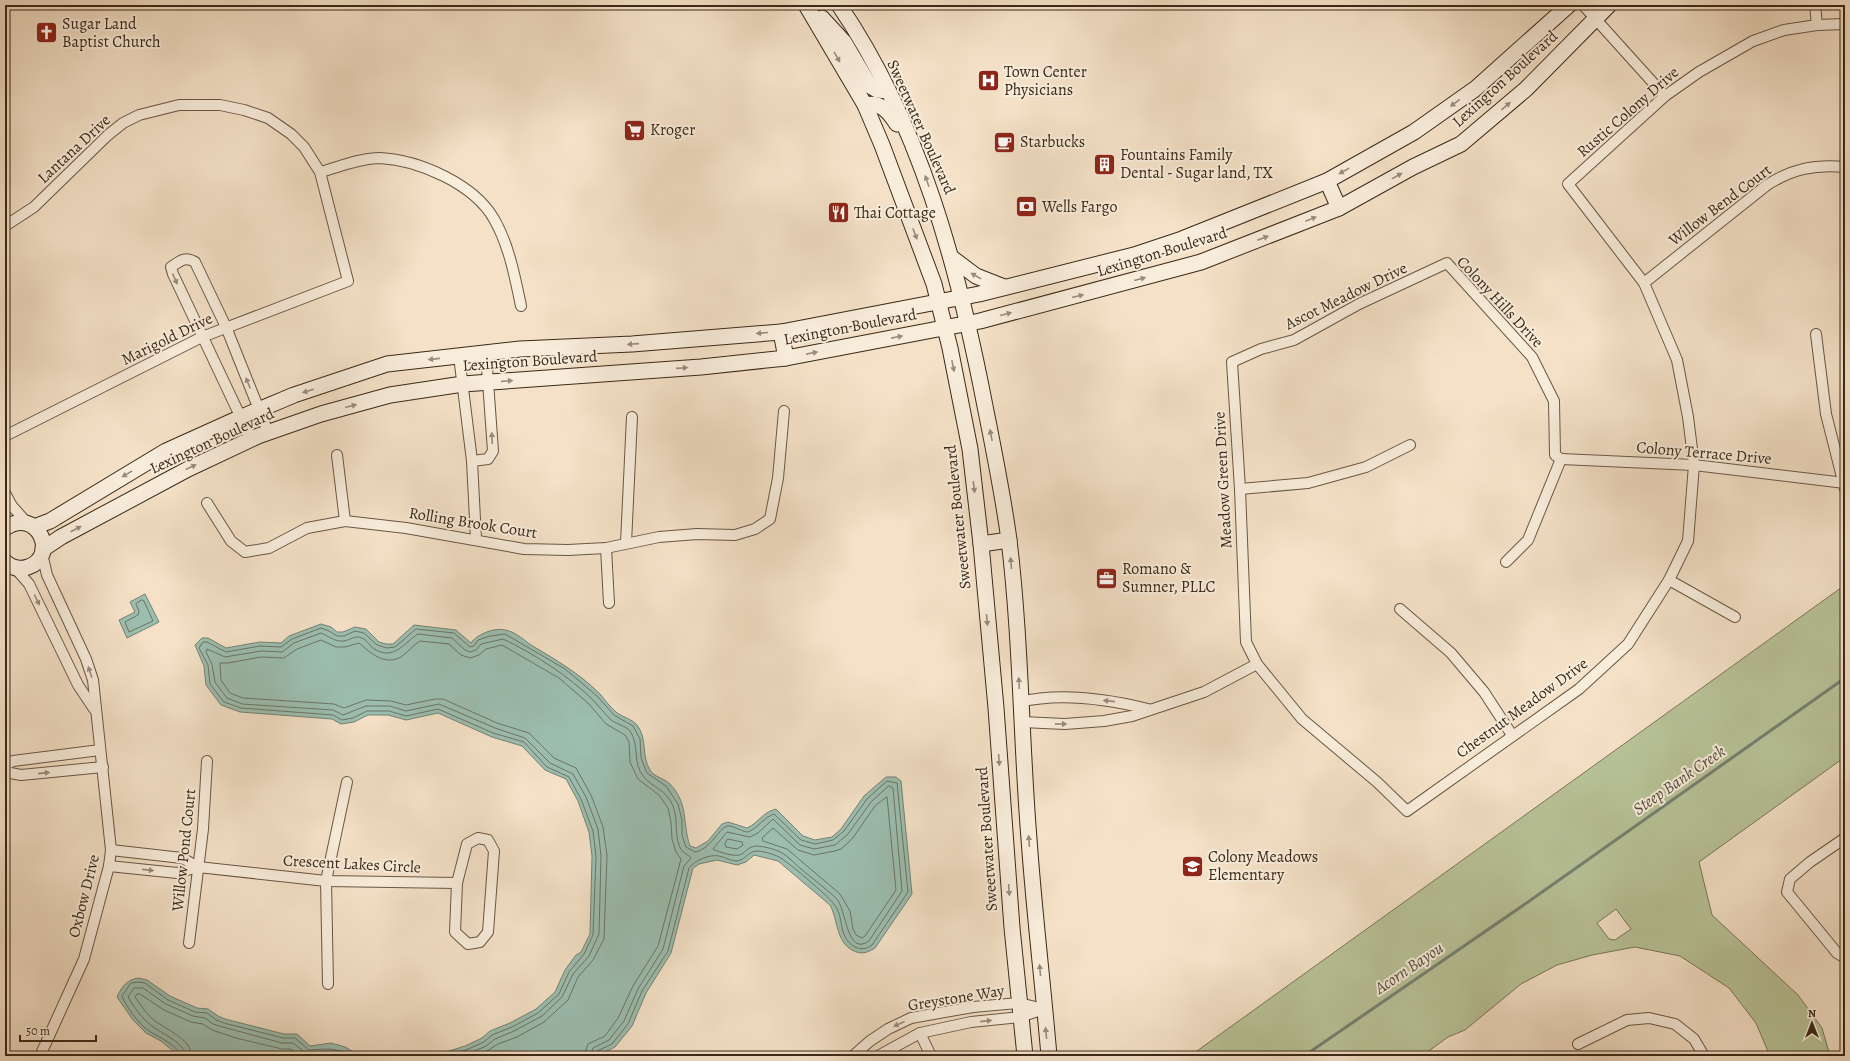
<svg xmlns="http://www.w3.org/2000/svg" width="1850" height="1061" viewBox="0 0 1850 1061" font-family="Alegreya,serif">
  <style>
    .green { fill: #b8c398; stroke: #7a7658; fill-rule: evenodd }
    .water { fill: #9cbeb0; stroke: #758273 }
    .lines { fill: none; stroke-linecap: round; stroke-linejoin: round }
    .shore { stroke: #6c7464; stroke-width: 1 }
    .stream { stroke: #758273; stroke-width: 3 }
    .street-casing { stroke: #695744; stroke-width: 12 }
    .secondary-casing { stroke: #3b2918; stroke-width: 17 }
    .street { stroke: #f8ecdb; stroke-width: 10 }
    .secondary { stroke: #f8ecdb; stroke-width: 15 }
    .oneway { fill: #9a8a7a }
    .labels { text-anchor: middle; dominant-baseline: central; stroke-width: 4; stroke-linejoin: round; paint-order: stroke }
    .poi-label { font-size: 16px; fill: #3b2918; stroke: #f8ecdb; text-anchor: start }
    .street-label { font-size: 16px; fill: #3b2918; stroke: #f8ecdb }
    .water-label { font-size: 17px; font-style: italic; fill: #534e3e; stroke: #f8ecdb }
  </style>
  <rect width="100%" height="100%" fill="#f4e1c7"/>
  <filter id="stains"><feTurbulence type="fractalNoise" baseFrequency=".005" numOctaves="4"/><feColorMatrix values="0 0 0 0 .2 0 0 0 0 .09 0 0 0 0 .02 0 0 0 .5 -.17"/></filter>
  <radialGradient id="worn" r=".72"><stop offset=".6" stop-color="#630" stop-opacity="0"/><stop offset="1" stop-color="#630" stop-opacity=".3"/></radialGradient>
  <path class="green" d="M 1845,585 L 1845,757 L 1699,862 L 1712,915 L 1798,995 L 1822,1028 L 1830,1056 L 1770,1056 L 1756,1023 L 1729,988 L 1680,956 L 1635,947 L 1592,955 L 1557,965 L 1521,984 L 1465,1030 L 1448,1037 L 1422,1056 L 1190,1056 ZM 1616,909 L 1631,929 L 1615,940 L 1609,939 L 1597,923 Z"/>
  <g class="water">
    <polygon points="145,594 159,622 127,638 119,620 135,612 130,602"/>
    <path d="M 321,624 L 331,627 L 337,632 L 343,632 L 355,627 L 366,629 L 379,642 L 386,644 L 393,644 L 414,625 L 456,630 L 471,643 C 476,635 494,627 505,630 C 514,631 524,640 531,645 C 556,660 579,673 600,694 C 605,700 610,707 616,712 C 622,717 632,719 637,725 C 648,739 641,756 650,770 C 654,777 664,778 670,784 C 689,804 682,823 690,846 L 696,848 L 708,841 L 722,824 L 728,822 L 747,828 C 760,822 761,813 776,809 L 803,836 L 815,840 L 832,837 L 841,829 L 864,796 L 886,777 L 896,777 L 901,781 L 912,894 L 875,948 C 867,953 861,955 852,950 C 836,941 838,920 830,905 L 778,861 L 754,855 L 746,862 L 737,865 L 717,860 L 699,864 L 693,868 L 671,953 L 646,993 L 632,1026 L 615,1047 L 597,1056 L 420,1056 L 434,1052 L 446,1052 L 465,1046 L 482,1038 L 490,1031 L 510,1023 L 536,1009 L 555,992 L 565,970 L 576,955 L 581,952 L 590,934 L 592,856 L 589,832 L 578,801 L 566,779 L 545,770 L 522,746 L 492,737 L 438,713 L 406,720 L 388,715 L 368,715 L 354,722 L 341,724 L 332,719 L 240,712 L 221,705 L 206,685 L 204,666 L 195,645 L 202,638 L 208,638 L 226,648 L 260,642 L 281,643 L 289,636 Z"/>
    <path d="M 138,978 L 147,980 L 170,996 L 197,1008 L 208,1009 L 218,1016 L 225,1019 L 284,1034 L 297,1034 L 310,1046 L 331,1043 L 345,1047 L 359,1055 L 380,1054 L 392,1056 L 179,1056 L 161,1041 L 146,1033 L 133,1020 L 117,997 C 122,986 127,980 138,978 Z"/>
  </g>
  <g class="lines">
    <g class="shore">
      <polygon points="142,600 144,601 153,621 129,632 125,622 138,615 139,611 136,604"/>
      <path d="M 889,786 L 893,788 L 902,891 L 869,941 C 846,957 847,909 836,898 C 825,888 812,878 801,869 C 795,864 789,857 782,853 C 775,849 763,846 755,846 C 749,847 747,850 742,854 C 736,858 719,852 713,849 L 727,832 L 750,837 L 758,833 L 773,819 L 800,845 L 814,849 L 835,845 L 848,834 L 871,802 Z"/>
      <polygon points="887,797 896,890 865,936 862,938 856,935 853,929 850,911 840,894 787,849 763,841 762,838 773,828 798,850 814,855 835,851 841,849 852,839 875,806"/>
      <polygon points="728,839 742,842 743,845 737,849 726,847 725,844"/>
      <path d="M 181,1056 C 179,1046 157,1036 149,1031 C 139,1024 126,1007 122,996 L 131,983 L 138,982 L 145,983 L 168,1000 L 195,1012 L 207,1013 L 216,1020 L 224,1023 L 283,1038 L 295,1038 L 309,1050 C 328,1049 335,1047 353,1056"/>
      <path d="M 186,1056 C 185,1043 161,1033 152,1026 C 142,1019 134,1007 128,997 L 134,988 L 143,988 L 166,1004 L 193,1016 L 205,1018 L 213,1024 L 223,1027 L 282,1043 L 293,1043 L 308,1055 L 330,1053 L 342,1056"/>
      <path d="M 192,1056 C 191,1039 167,1030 155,1021 C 147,1015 141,1005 135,997 L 137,994 L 140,994 L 164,1010 L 191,1022 L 203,1024 L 212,1030 L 236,1038 L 282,1049 L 291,1049 L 299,1056"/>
      <path d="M 447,1056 L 466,1050 L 484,1042 L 492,1035 L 512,1027 L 538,1013 L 559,994 L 569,972 L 584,954 L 593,935 L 596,856 L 593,831 L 581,799 L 569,777 L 547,767 L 524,742 L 493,733 L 438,709 L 406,716 L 389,711 L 367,711 L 353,718 L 342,720 L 333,715 L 241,708 L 224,702 L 210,684 L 208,665 L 199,648 L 203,642 L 207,642 L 226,652 L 260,646 L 281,647 L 292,639 L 321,628 L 329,631 L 337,636 L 344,636 L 355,631 L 364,633 L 377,645 L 387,648 L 395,647 L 416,629 L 454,633 L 470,647 L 474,646 L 478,640 L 490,636 L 505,634 L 565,669 L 597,696 L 614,715 L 633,726 L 640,739 L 641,758 L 647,773 L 666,786 L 678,804 L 682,820 L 682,835 L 686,847 L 695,852 C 710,850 719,828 727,826 C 733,825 742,832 748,832 C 758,828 764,817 774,814 L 801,840 L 815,844 L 833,840 L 844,831 L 867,799 L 887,781 L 897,783 L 908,892 L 872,945 C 866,949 862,950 855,947 C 836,936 846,917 833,903 C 827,895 787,861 779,857 C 773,854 763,851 756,851 C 748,852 745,860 737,861 C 731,861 725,857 719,856 C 710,854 695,860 689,868 L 668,951 L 642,991 L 628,1024 L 612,1044 L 597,1051 L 595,1056"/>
      <path d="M 463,1056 L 486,1046 L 495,1039 L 514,1031 L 542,1016 L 562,997 L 573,974 L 589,956 L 599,934 L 601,856 L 598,829 L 586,797 L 573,774 L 550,763 L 525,738 L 495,728 L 439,704 L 406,711 L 390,706 L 366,706 L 343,715 L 333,710 L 242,704 L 227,698 L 215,682 L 212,664 L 206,652 L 207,649 L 225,657 L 261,651 L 282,652 L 294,643 L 321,633 C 329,636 334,642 344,641 C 350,640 355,635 362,638 C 367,640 370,647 376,650 C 394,660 404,643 418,634 L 452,638 L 465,650 L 470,652 L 476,650 L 481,644 L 503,639 C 533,653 570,677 593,700 C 599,706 604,713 610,719 C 615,724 625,725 630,731 C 640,745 632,764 644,777 C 654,789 666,789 673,806 C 679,820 673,838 682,851 C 685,854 689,855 691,858 L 684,866 L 663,949 L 638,989 L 624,1021 L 609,1040 L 593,1048 L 590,1056"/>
      <path d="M 479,1056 L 498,1044 L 517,1037 L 544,1022 L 568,1000 L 578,977 L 593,960 L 604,939 L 607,855 L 603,827 L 591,795 L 576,768 L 554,758 L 529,733 L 497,723 L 443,699 L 435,699 L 406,705 L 391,701 L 366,700 L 344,708 L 334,704 L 243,698 L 230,693 L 221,680 L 220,663 L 228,663 L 261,657 L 284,658 L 297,649 L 321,640 L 336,647 L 345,647 L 359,643 C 371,653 384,666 401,657 C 408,652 413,645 420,641 L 449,644 L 461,655 L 470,658 L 479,655 L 486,649 L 502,645 L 559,678 L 589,704 L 606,724 L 625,735 L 629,742 L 630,762 L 638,779 L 659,795 L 668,808 L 671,822 L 672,839 L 676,852 L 681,859 L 658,946 L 633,986 L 618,1018 L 605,1036 L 588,1044 L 584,1056"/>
    </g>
    <polyline class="stream" points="1304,1056 1528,902 1845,678"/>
    <defs>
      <g id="street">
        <polyline points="1583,5 1665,96"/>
        <polyline points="1815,5 1817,25"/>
        <path d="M 320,172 C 339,167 360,158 380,158 C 419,160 474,184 494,219 C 509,245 515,277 521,306"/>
        <polyline points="5,226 34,207 108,135 123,123 139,115 179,105 220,105 244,110 268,118 291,134 304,147 320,172 348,281 202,337 5,436"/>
        <path d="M 1644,283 L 1767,185 C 1792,169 1815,164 1845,167"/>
        <polyline points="1816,334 1826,414 1845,489"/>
        <polyline points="459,356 472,461 476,539"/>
        <path d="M 251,439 L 173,274 L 171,267 C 180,261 185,256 195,262 L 226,327 L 268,432"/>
        <polyline points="337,455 345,521"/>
        <polyline points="1561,459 1555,455 1554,401 1532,357 1447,263 1359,304 1294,340 1261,349 1232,362 1240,489 1246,642 1257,664 1302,719 1377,782 1407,811 1579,689 1628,644 1669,580 1688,541 1694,465 1688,417 1677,360 1644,283 1568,184 1665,96 1699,72 1753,41 1784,30 1817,25 1845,24"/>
        <polyline points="1561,459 1694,465 1845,483"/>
        <polyline points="472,461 488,459 493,451 486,354"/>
        <polyline points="1240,489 1308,483 1366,467 1410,445"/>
        <polyline points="5,493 12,506 28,524"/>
        <polyline points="207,503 231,541 245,552 269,548 307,528 345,521 406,528 524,549 568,550 606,548 659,537 697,534 735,535 755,529 770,519 778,478 784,411"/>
        <polyline points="626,543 632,417"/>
        <polyline points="606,548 609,603"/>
        <polyline points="1506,562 1528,540 1561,459"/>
        <polyline points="15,568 29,584 78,685 94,709"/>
        <polyline points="1669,580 1735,617"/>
        <polyline points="1400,609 1451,653 1484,692 1512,735"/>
        <path d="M 1020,702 C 1061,692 1107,699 1148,709"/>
        <polyline points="1022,722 1065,724 1104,721 1132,716 1204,692 1257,664"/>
        <polyline points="5,765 13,761 100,750"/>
        <polyline points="5,772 21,775 103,767"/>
        <polygon points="478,838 488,840 494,851 488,932 480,942 468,944 455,932 457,883 467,844"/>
        <polyline points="1845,838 1810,862 1790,879 1787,892 1837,953 1845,958"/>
        <polyline points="111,850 182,858 198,867"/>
        <polyline points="109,866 177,873 198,867 326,881 457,883"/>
        <polyline points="189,943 203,829 207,761"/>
        <polyline points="328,984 326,881 347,782"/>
        <polyline points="920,1033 931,1056"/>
        <polyline points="1578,1044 1627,1020 1649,1018 1675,1024 1694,1039 1704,1056"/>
        <polyline points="40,1056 84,959 109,866 111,850 93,680 86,659 47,575 42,554"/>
        <polyline points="853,1056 870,1041 888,1029 911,1018 973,1007 1019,1003 1044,1009"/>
        <polyline points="878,1056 920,1033 971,1022 1020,1017 1044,1009"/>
      </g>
      <g id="secondary">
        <polyline points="806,5 865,105 882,145 934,284 950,348 970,449 981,544 996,708 1012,928 1025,1056"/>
        <path d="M 839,5 C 920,124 958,266 985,406 C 994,451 1003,495 1009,540 C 1021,639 1021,740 1029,839 C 1034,911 1043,984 1049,1056"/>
        <polyline points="822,18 844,42 870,86 877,90 888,91"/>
        <path d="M 865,105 C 881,101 889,112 897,124"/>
        <polyline points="1327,181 1339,208"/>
        <polyline points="952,258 976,276 1004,287"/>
        <polyline points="781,332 786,358"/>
        <polyline points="34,527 50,521 166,451 237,419 294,395 387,364 520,349 632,344 781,332 979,294 1134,255 1182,239 1327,181 1414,132 1475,89 1569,5"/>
        <path d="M 5,528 C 37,506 60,556 28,567 C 20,570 12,568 5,562"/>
        <polyline points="981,544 1009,540"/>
        <polyline points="43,549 61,537 188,469 258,436 321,414 390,395 463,384 701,367 786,358 980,321 1201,262 1339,208 1413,167 1461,144 1526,89 1609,5"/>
      </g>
    </defs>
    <use href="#street" class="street-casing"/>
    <use href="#secondary" class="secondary-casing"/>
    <use href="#street" class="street"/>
    <use href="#secondary" class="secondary"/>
  </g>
  <defs><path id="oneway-solid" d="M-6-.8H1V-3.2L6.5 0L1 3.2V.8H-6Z"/></defs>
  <g class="oneway">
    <use href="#oneway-solid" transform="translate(837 57) rotate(60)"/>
    <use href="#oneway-solid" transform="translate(1455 103) rotate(144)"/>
    <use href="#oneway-solid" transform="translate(1506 106) rotate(-40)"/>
    <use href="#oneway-solid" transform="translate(1344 171) rotate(151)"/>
    <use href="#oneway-solid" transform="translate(1397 176) rotate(-29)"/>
    <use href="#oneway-solid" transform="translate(927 181) rotate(-109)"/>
    <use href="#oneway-solid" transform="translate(1311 219) rotate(-22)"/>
    <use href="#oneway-solid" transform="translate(915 234) rotate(70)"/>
    <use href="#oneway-solid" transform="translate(1263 238) rotate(-21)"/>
    <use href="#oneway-solid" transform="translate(976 276) rotate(-151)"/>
    <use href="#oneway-solid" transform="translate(175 279) rotate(66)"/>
    <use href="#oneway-solid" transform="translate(1140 279) rotate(-15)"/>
    <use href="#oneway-solid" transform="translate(1078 296) rotate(-14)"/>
    <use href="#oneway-solid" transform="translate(1006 314) rotate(-14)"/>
    <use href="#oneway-solid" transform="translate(762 333) rotate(175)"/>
    <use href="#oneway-solid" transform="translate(897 337) rotate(-11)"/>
    <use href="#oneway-solid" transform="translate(633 344) rotate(176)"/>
    <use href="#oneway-solid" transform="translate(812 353) rotate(-11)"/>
    <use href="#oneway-solid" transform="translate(434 359) rotate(174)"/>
    <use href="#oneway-solid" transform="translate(953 366) rotate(79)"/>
    <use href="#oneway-solid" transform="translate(682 368) rotate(-4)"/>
    <use href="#oneway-solid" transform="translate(507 381) rotate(-4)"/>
    <use href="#oneway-solid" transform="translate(248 383) rotate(-112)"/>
    <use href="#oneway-solid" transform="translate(308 391) rotate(162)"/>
    <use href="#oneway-solid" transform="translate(351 406) rotate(-15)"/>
    <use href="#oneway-solid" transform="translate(991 435) rotate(-101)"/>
    <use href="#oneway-solid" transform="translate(492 438) rotate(-93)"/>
    <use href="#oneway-solid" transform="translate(191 467) rotate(-26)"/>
    <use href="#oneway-solid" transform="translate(127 474) rotate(149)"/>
    <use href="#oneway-solid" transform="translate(974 487) rotate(83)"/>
    <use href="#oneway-solid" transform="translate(76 529) rotate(-28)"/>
    <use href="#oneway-solid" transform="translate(1011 563) rotate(-95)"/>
    <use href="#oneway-solid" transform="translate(37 600) rotate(64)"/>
    <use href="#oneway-solid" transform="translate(987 620) rotate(85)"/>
    <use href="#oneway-solid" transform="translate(90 672) rotate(-108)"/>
    <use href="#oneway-solid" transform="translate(1019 683) rotate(-93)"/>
    <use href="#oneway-solid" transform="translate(1109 701) rotate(-174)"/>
    <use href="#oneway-solid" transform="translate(1061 724) rotate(1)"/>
    <use href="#oneway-solid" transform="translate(999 760) rotate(86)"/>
    <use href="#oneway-solid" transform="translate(44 773) rotate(-6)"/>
    <use href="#oneway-solid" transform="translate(1029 841) rotate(-94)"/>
    <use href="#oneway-solid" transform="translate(148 870) rotate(6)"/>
    <use href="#oneway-solid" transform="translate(1009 890) rotate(86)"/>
    <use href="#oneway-solid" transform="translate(1040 970) rotate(-95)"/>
    <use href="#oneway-solid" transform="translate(986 1021) rotate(-6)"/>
    <use href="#oneway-solid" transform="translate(899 1024) rotate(156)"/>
    <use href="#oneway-solid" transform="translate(1046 1033) rotate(-96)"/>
  </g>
  <defs>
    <symbol id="church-square" viewBox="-11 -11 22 22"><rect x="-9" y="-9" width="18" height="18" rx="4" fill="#8f2418" stroke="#f8ecdb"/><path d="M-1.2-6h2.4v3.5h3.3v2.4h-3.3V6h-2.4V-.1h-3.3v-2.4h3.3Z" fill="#fff"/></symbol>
    <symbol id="hospital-square" viewBox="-11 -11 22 22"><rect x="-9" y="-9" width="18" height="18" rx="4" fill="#8f2418" stroke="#f8ecdb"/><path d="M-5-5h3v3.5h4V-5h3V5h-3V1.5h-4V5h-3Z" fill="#fff"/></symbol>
    <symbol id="supermarket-square" viewBox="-11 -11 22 22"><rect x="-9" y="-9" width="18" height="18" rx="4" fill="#8f2418" stroke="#f8ecdb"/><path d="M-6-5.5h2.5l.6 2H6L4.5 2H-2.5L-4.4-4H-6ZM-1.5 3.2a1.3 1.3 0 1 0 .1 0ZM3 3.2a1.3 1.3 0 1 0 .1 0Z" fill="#fff"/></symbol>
    <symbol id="cafe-square" viewBox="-11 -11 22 22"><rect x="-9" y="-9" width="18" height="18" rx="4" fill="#8f2418" stroke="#f8ecdb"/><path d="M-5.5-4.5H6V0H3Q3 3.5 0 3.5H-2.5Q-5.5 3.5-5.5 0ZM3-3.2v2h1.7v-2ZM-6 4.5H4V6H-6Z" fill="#fff"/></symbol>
    <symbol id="building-square" viewBox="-11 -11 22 22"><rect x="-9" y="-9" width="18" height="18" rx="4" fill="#8f2418" stroke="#f8ecdb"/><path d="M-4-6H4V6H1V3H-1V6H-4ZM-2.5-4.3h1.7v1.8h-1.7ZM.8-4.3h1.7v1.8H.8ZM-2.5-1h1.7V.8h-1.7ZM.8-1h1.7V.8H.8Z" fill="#fff"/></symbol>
    <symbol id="bank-square" viewBox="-11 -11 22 22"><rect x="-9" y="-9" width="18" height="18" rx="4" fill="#8f2418" stroke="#f8ecdb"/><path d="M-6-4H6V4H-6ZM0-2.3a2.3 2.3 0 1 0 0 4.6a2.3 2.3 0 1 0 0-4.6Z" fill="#fff"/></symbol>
    <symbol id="restaurant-square" viewBox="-11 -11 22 22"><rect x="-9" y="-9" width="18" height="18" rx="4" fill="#8f2418" stroke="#f8ecdb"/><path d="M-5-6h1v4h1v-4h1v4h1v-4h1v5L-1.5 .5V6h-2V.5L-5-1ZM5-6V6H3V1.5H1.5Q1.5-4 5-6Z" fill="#fff"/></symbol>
    <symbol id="office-square" viewBox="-11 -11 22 22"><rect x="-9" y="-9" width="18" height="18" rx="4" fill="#8f2418" stroke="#f8ecdb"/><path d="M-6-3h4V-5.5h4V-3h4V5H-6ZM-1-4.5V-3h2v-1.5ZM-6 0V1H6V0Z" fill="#fff"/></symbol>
    <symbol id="school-square" viewBox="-11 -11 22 22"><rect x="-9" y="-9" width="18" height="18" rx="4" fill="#8f2418" stroke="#f8ecdb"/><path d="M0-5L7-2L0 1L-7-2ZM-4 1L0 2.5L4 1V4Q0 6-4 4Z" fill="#fff"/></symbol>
  </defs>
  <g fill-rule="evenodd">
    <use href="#church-square" x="34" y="20" width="25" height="25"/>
    <use href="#hospital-square" x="976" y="68" width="25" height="25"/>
    <use href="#supermarket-square" x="622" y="118" width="25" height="25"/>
    <use href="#cafe-square" x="992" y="130" width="25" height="25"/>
    <use href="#building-square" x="1092" y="152" width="25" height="25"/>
    <use href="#bank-square" x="1014" y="194" width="25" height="25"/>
    <use href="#restaurant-square" x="826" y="200" width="25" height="25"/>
    <use href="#office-square" x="1094" y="566" width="25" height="25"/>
    <use href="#school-square" x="1180" y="854" width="25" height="25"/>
  </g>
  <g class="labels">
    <g class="poi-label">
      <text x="62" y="24">Sugar Land<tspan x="62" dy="18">Baptist Church</tspan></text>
      <text x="1004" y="72">Town Center<tspan x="1004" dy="18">Physicians</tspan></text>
      <text x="650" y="130">Kroger</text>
      <text x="1020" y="142">Starbucks</text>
      <text x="1120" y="155">Fountains Family<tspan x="1120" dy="18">Dental - Sugar land, TX</tspan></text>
      <text x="1042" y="207">Wells Fargo</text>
      <text x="854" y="213">Thai Cottage</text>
      <text x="1122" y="569">Romano &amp;<tspan x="1122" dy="18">Sumner, PLLC</tspan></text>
      <text x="1208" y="857">Colony Meadows<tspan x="1208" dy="18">Elementary</tspan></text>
    </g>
    <g class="street-label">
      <text transform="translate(1505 79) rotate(-42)">Lexington Boulevard</text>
      <text transform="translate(1628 112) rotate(-41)">Rustic Colony Drive</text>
      <text transform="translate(921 127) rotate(66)">Sweetwater Boulevard</text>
      <text transform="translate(74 149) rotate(-43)">Lantana Drive</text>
      <text transform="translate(1720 205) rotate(-37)">Willow Bend Court</text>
      <text transform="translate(1162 252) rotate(-17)">Lexington Boulevard</text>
      <text transform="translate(1346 296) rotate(-26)">Ascot Meadow Drive</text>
      <text transform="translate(1500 302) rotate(47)">Colony Hills Drive</text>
      <text transform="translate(850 327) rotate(-11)">Lexington Boulevard</text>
      <text transform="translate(167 339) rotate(-26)">Marigold Drive</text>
      <text transform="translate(530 361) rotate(-4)">Lexington Boulevard</text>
      <text transform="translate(212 441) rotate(-25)">Lexington Boulevard</text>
      <text transform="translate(1704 453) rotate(5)">Colony Terrace Drive</text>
      <text transform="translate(1223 480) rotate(-93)">Meadow Green Drive</text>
      <text transform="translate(958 517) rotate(-96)">Sweetwater Boulevard</text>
      <text transform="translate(473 523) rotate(9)">Rolling Brook Court</text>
      <text transform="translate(1522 708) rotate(-36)">Chestnut Meadow Drive</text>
      <text transform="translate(987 839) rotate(-94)">Sweetwater Boulevard</text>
      <text transform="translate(184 850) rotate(-84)">Willow Pond Court</text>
      <text transform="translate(352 864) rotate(3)">Crescent Lakes Circle</text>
      <text transform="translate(84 896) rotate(-76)">Oxbow Drive</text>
      <text transform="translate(956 998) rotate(-9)">Greystone Way</text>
    </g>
    <g class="water-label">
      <text transform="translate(1679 780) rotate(-35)">Steep Bank Creek</text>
      <text transform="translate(1409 968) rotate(-34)">Acorn Bayou</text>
    </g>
  </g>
  <rect width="1850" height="1061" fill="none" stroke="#f4e1c7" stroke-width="20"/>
  <rect x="6" y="6" width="1838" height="1049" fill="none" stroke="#3b2918" stroke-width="2"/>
  <rect x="10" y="10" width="1830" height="1041" fill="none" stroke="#3b2918"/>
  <g transform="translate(1812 1023)" stroke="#f8ecdb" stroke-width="3" paint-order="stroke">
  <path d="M0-3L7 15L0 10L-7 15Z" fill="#3b2918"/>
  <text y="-6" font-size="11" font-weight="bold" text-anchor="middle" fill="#3b2918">N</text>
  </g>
  <path d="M20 1035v6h76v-6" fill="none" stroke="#3b2918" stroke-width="2"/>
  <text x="26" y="1035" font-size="12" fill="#3b2918" stroke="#f8ecdb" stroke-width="3" paint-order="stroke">50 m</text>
  <rect width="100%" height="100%" filter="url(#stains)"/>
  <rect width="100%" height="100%" fill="url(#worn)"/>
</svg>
